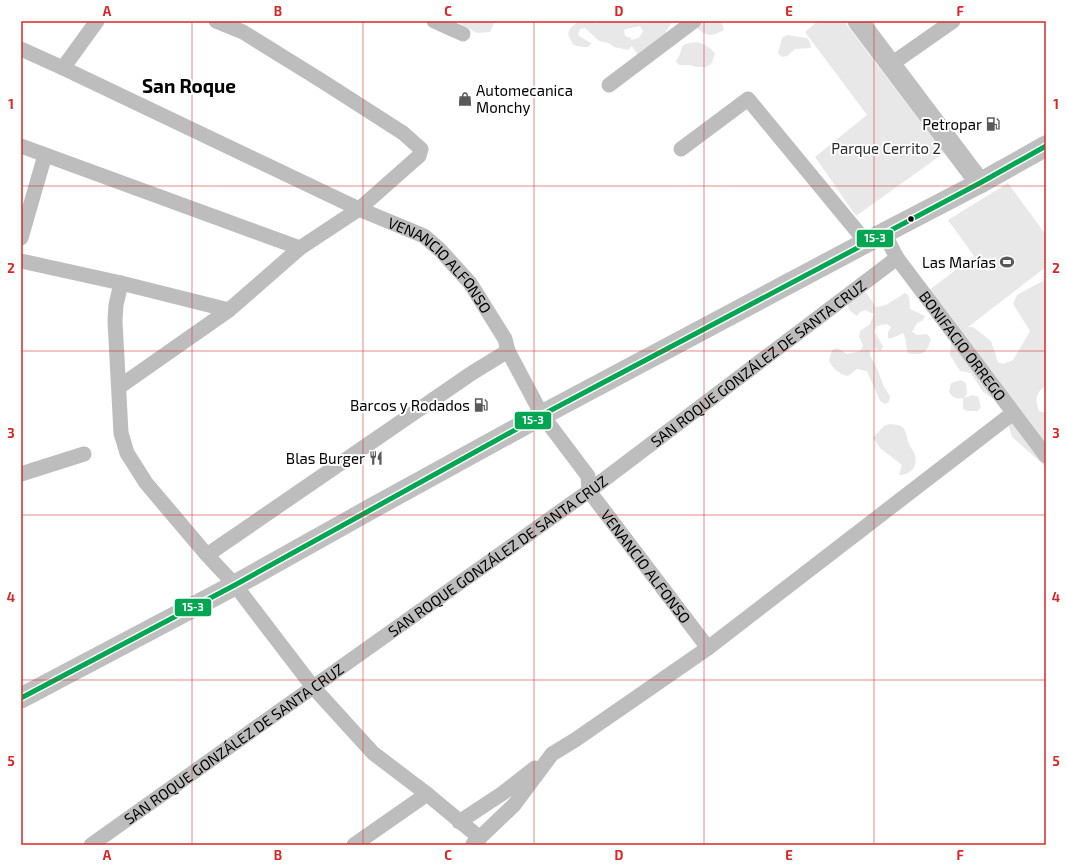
<svg xmlns="http://www.w3.org/2000/svg" width="1067" height="866" viewBox="0 0 1067 866" font-family="'Exo 2',sans-serif">
  <style>
    .green { fill: #e8e8e8; fill-rule: evenodd }
    .lines { fill: none; stroke-linecap: round; stroke-linejoin: round }
    .street { stroke: #bdbdbd; stroke-width: 15 }
    .secondary { stroke: #bfbfbf; stroke-width: 21 }
    .bus-1-casing { stroke: #fff; stroke-width: 8 }
    .bus-1 { stroke: #00a651; stroke-width: 5 }
    .grid { fill: none; stroke: #d62828; stroke-width: 1; stroke-opacity: 0.55 }
    .bus-dot { fill: #000; stroke: #fff; stroke-width: 1.5 }
    .labels { text-anchor: middle; dominant-baseline: central; stroke-width: 4; stroke-linejoin: round; paint-order: stroke }
    .poi-label { font-size: 15px; fill: #000; stroke: #fff; text-anchor: end }
    .park-label { font-size: 15px; fill: #2c2c2c; stroke: #fff }
    .street-label { font-size: 15px; fill: #000; stroke: #fff }
    .district-label { font-size: 19px; font-weight: bold; fill: #000; stroke: #fff }
    .line-badge { stroke: #fff; stroke-width: 1.5 }
    .badge-label { font-size: 11px; text-anchor: middle; font-weight: bold; fill: #fff }
    .neatline { fill: none; stroke: #d62828; stroke-width: 1.5 }
    .grid-label { font-size: 13px; text-anchor: middle; font-weight: bold; fill: #d62828 }
  </style>
  <rect width="100%" height="100%" fill="#fff"/>
  <g class="green">
    <polygon points="455,21 495,21 490,32 478,33 473,31"/>
    <path d="M 578,21 L 593,21 L 598,25 L 595,21 L 639,21 L 640,23 L 646,21 L 673,21 L 666,31 L 669,35 L 638,55 L 632,46 L 628,50 L 614,47 L 609,43 L 599,41 L 585,28 L 580,29 L 578,34 L 579,36 L 591,43 L 588,47 L 582,47 L 573,45 L 568,34 L 570,29 ZM 640,26 L 643,31 L 639,38 L 631,40 L 631,38 L 625,36 L 624,30 L 626,29 Z"/>
    <path d="M 698,21 L 721,21 L 724,30 C 711,37 707,37 696,27 Z"/>
    <polygon points="818,21 844,21 944,153 856,216 815,157 867,115 805,32"/>
    <polygon points="787,35 807,38 810,42 811,48 795,49 787,56 782,57 778,53 782,38"/>
    <path d="M 697,42 C 704,44 711,47 715,54 L 711,64 L 706,67 L 696,67 L 690,65 L 679,65 L 676,61 C 686,48 675,44 697,42 Z"/>
    <path d="M 1008,183 L 1046,235 L 1046,267 L 968,327 L 973,327 L 991,341 L 998,362 L 1003,364 L 1013,360 L 1030,331 L 1013,304 L 1017,295 L 1046,279 L 1046,385 C 1035,394 1035,399 1039,411 L 1046,413 L 1046,467 L 1012,437 L 1002,404 L 983,392 L 971,373 L 960,371 L 950,355 L 952,334 L 928,291 L 974,256 L 948,220 Z"/>
    <path d="M 862,290 L 867,294 L 876,307 L 886,305 L 905,293 L 909,296 L 910,309 L 925,316 L 922,321 L 917,323 L 912,332 L 917,335 L 927,334 L 931,339 C 927,353 923,356 908,353 C 905,346 907,339 903,333 L 893,338 L 888,338 L 888,332 L 891,327 L 887,324 L 877,326 L 874,331 L 883,346 L 881,351 L 875,349 L 870,351 L 870,356 L 876,366 L 884,387 L 890,396 L 889,402 L 885,404 L 880,401 L 867,371 L 857,369 L 848,376 C 840,375 832,368 829,360 L 832,350 L 837,348 L 847,354 L 860,351 L 863,346 L 859,336 L 860,331 L 870,324 L 874,314 L 865,310 L 860,312 L 857,316 L 849,310 L 846,300 Z"/>
    <path d="M 961,380 L 966,383 L 967,394 L 964,398 L 973,395 L 978,397 L 981,407 L 978,411 L 968,411 L 963,409 L 963,398 C 956,399 953,398 949,392 L 951,383 Z"/>
    <path d="M 890,424 C 893,425 899,424 902,427 C 907,430 906,438 909,444 C 910,447 914,451 915,455 C 918,466 911,475 899,475 L 902,465 L 880,448 L 873,438 L 884,426 Z"/>
  </g>
  <g class="lines">
    <g class="street">
      <polyline points="434,21 463,34"/>
      <path id="s1" d="M 21,49 L 63,68 L 359,209 L 424,236 L 440,250 L 470,283 L 505,339 L 508,351 L 542,415 L 588,476 L 589,491 L 708,648"/>
      <polyline points="890,65 953,21"/>
      <polyline points="63,68 97,21"/>
      <polyline points="609,85 694,21"/>
      <polyline points="21,146 300,248"/>
      <polyline points="681,149 748,99 866,242"/>
      <path id="s2" d="M 884,233 L 897,258 L 1046,456"/>
      <polyline points="21,238 45,155"/>
      <polyline points="21,261 121,283 229,310"/>
      <polyline points="121,283 116,305 115,321 121,433 127,453 146,483 207,555 235,585 313,687 373,753 427,794 480,838"/>
      <polyline points="119,387 229,310 300,248 359,209 419,156 421,149 403,133 322,81 243,32 216,21"/>
      <polyline points="21,474 84,454"/>
      <polyline points="207,555 472,373 508,351"/>
      <polyline points="459,822 503,793 535,768"/>
      <polyline points="473,844 514,805 552,754 575,740 708,648 1013,413"/>
      <path id="s3" d="M 91,845 L 589,491 L 897,258"/>
      <polyline points="354,845 427,794"/>
    </g>
    <g class="secondary">
      <polyline points="858,21 980,183"/>
      <polyline points="21,698 235,585 369,510 542,415 884,233 980,183 1046,146"/>
    </g>
    <defs>
      <polyline id="bus-1" points="21,698 235,585 542,415 980,183 1046,146"/>
    </defs>
    <use href="#bus-1" class="bus-1-casing"/>
    <use href="#bus-1" class="bus-1"/>
  </g>
  <path class="grid" d="M 192,21 L 192,845M 363,21 L 363,845M 534,21 L 534,845M 704,21 L 704,845M 874,21 L 874,845M 21,186 L 1046,186M 21,351 L 1046,351M 21,515 L 1046,515M 21,680 L 1046,680"/>
  <defs>
    <symbol id="shop-bare" viewBox="-9 -9 18 18"><path d="M-5-2.5h2.3a2.7 3.5 0 0 1 5.4 0H5L5.5 6h-11ZM-1.5-2.5h3a1.5 2.3 0 0 0-3 0Z" fill="#595959" stroke="#fff" stroke-width="2.5" paint-order="stroke"/></symbol>
    <symbol id="fuel-bare" viewBox="-9 -9 18 18"><path d="M-5.5-6h7V0h2V4h1.3V-2.5L3-4.5l.8-.8L6-3V5H2.5V1h-1V6h-7ZM-4.2-4.7v3.2H.2V-4.7Z" fill="#595959" stroke="#fff" stroke-width="2.5" paint-order="stroke"/></symbol>
    <symbol id="stadium-bare" viewBox="-9 -9 18 18"><path d="M0-5a6.5 5 0 1 0 0 10a6.5 5 0 1 0 0-10ZM-3.5-1.8h7v3.6h-7Z" fill="#595959" stroke="#fff" stroke-width="2.5" paint-order="stroke"/></symbol>
    <symbol id="restaurant-bare" viewBox="-9 -9 18 18"><path d="M-5-6h1v4h1v-4h1v4h1v-4h1v5L-1.5 .5V6h-2V.5L-5-1ZM5-6V6H3V1.5H1.5Q1.5-4 5-6Z" fill="#595959" stroke="#fff" stroke-width="2.5" paint-order="stroke"/></symbol>
  </defs>
  <g fill-rule="evenodd">
    <use href="#shop-bare" x="455" y="89" width="20" height="20"/>
    <use href="#fuel-bare" x="983" y="114" width="20" height="20"/>
    <use href="#stadium-bare" x="997" y="252" width="20" height="20"/>
    <use href="#fuel-bare" x="471" y="395" width="20" height="20"/>
    <use href="#restaurant-bare" x="366" y="448" width="20" height="20"/>
  </g>
  <circle class="bus-dot" cx="911" cy="219" r="3.5"/>
  <g class="labels">
    <g class="poi-label">
      <text x="476" y="90" text-anchor="start">Automecanica<tspan x="476" dy="17">Monchy</tspan></text>
      <text x="982" y="124">Petropar</text>
      <text x="996" y="262">Las Marías</text>
      <text x="470" y="405">Barcos y Rodados</text>
      <text x="365" y="458">Blas Burger</text>
    </g>
    <g class="park-label">
      <text x="886" y="148">Parque Cerrito 2</text>
    </g>
    <g class="street-label">
      <text stroke="none"><textPath href="#s1" startOffset="475">VENANCIO ALFONSO</textPath></text>
      <text stroke="none"><textPath href="#s2" startOffset="138">BONIFACIO ORREGO</textPath></text>
      <text stroke="none"><textPath href="#s3" startOffset="823">SAN ROQUE GONZÁLEZ DE SANTA CRUZ</textPath></text>
      <text stroke="none"><textPath href="#s3" startOffset="499">SAN ROQUE GONZÁLEZ DE SANTA CRUZ</textPath></text>
      <text stroke="none"><textPath href="#s1" startOffset="847">VENANCIO ALFONSO</textPath></text>
      <text stroke="none"><textPath href="#s3" startOffset="175">SAN ROQUE GONZÁLEZ DE SANTA CRUZ</textPath></text>
    </g>
    <g class="district-label">
      <text x="189" y="85">San Roque</text>
    </g>
  </g>
  <g class="line-badge">
    <rect x="856" y="229" width="38" height="19" rx="4" fill="#00a651"/>
    <rect x="514" y="411" width="38" height="19" rx="4" fill="#00a651"/>
    <rect x="174" y="598" width="38" height="19" rx="4" fill="#00a651"/>
  </g>
  <g class="badge-label">
    <text x="875" y="242">15-3</text>
    <text x="533" y="424">15-3</text>
    <text x="193" y="611">15-3</text>
  </g>
  <rect width="1067" height="866" fill="none" stroke="#ffffff" stroke-width="44"/>
  <rect x="22" y="22" width="1023" height="822" class="neatline"/>
  <g class="grid-label">
    <text x="107" y="16">A</text>
    <text x="278" y="16">B</text>
    <text x="448" y="16">C</text>
    <text x="619" y="16">D</text>
    <text x="789" y="16">E</text>
    <text x="960" y="16">F</text>
    <text x="11" y="109">1</text>
    <text x="1056" y="109">1</text>
    <text x="11" y="273">2</text>
    <text x="1056" y="273">2</text>
    <text x="11" y="438">3</text>
    <text x="1056" y="438">3</text>
    <text x="11" y="602">4</text>
    <text x="1056" y="602">4</text>
    <text x="11" y="766">5</text>
    <text x="1056" y="766">5</text>
    <text x="107" y="860">A</text>
    <text x="278" y="860">B</text>
    <text x="448" y="860">C</text>
    <text x="619" y="860">D</text>
    <text x="789" y="860">E</text>
    <text x="960" y="860">F</text>
  </g>
</svg>
